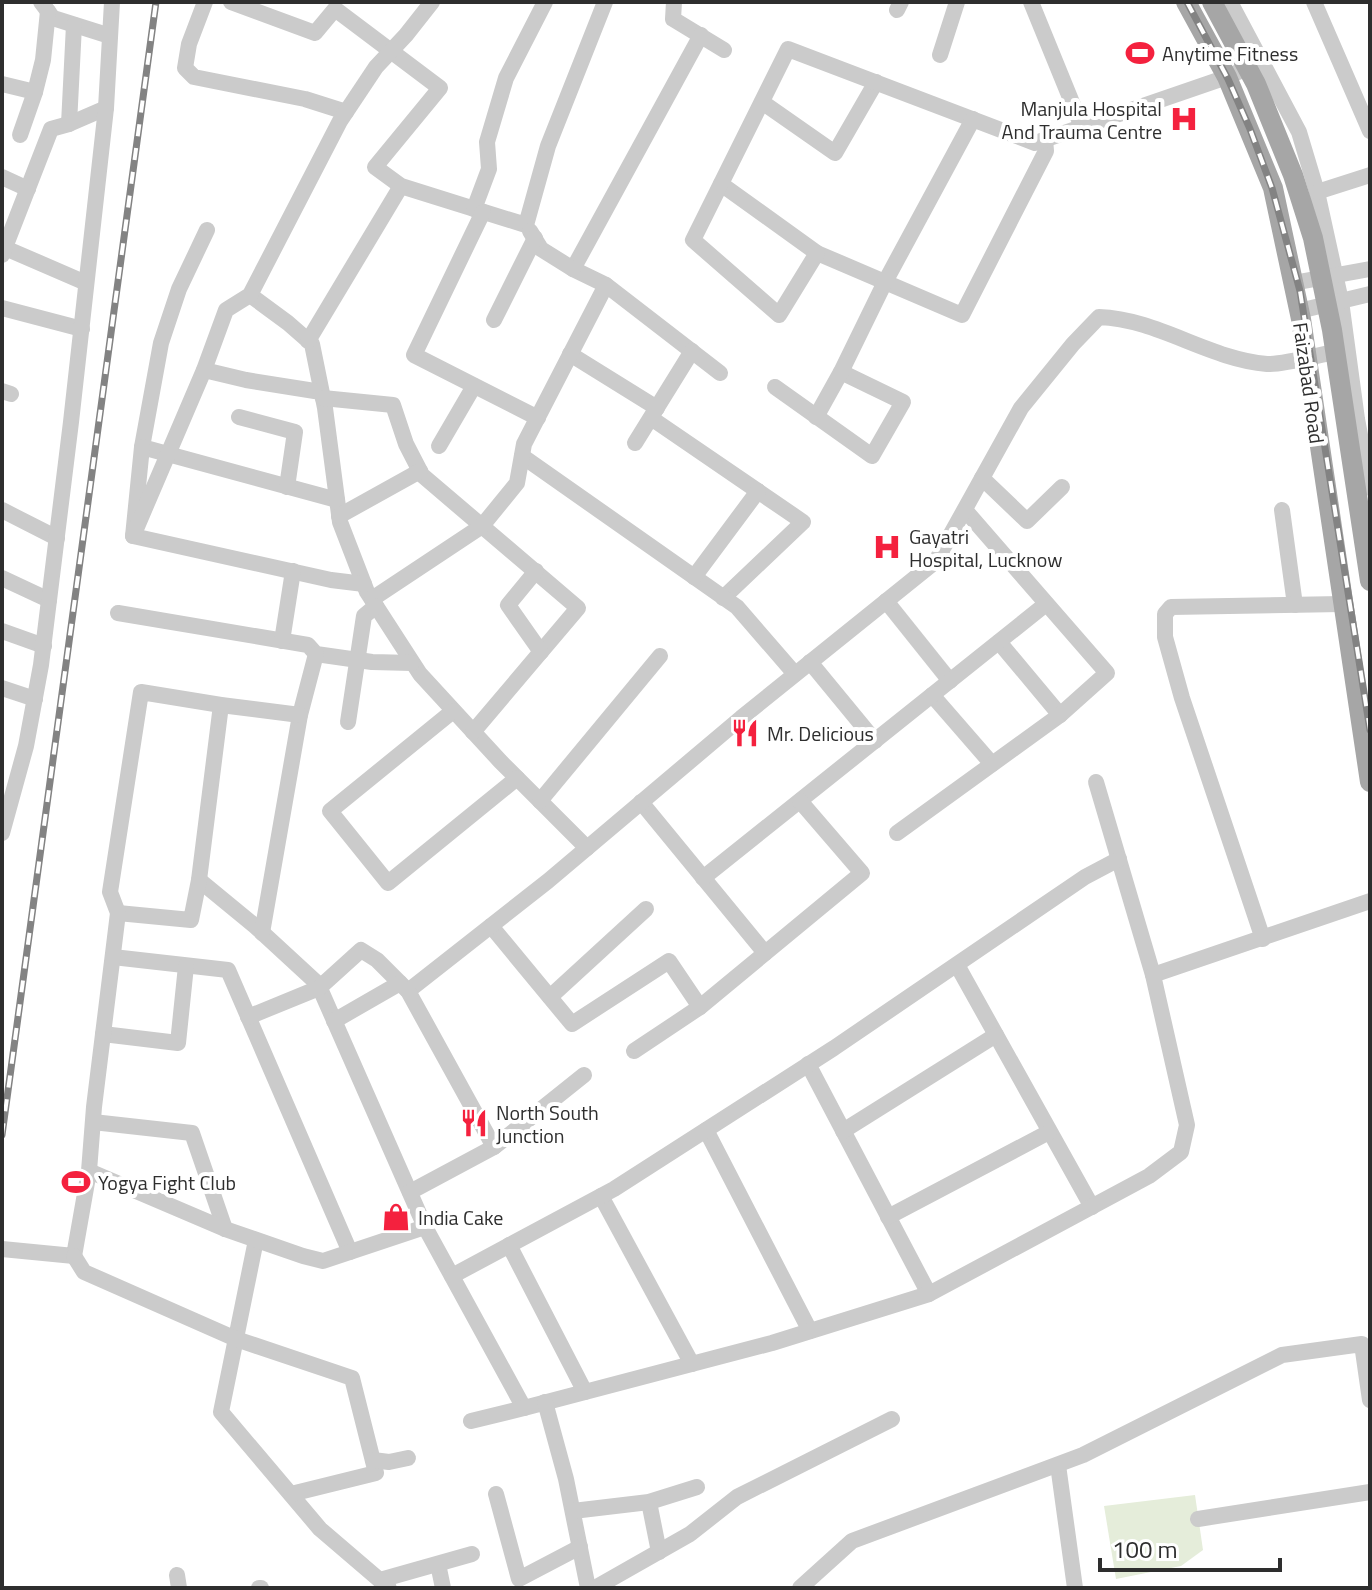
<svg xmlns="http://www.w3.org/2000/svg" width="1372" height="1590" viewBox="0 0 1372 1590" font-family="'Titillium Web',sans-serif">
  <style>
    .green { fill: #e5edda }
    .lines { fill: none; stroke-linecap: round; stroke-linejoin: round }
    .minor { stroke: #cbcbcb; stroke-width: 16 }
    .major { stroke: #a6a6a6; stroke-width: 20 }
    .rail-casing { stroke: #838383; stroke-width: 7 }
    .rail { stroke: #fff; stroke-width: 4; stroke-dasharray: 12; stroke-linecap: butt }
    .labels { text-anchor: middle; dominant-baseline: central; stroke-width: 8; stroke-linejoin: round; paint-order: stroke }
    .poi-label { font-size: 20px; fill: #2e2e2e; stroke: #fff; text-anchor: start }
    .street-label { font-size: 20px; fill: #2e2e2e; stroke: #fff }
  </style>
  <rect width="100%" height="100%" fill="#fff"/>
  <polygon class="green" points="1195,1495 1203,1550 1181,1566 1116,1579 1104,1506"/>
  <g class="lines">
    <g class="minor">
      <polyline points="41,2 53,18 110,36"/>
      <polyline points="205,2 189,44 185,68 194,77 305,99 346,112"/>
      <polyline points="231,2 315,33 335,9 440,88 375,167 401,186 526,225 548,146 605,2"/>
      <polyline points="674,2 673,19 724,50"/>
      <polyline points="1031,2 1082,127"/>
      <polyline points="1230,2 1299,132 1317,192 1341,301 1357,419 1370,488"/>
      <polyline points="1314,2 1370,131"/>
      <polyline points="897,10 901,2"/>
      <polyline points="701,35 573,269 606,285 720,373"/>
      <polyline points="940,55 957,2"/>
      <polyline points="2,84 35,92"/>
      <polyline points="762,102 835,153 876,82"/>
      <polyline points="69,124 74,25"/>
      <polyline points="20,135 35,92 43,60 48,11"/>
      <polyline points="2,177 28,189"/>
      <polyline points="721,184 817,253 962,315 1046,151 1045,139"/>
      <polyline points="1317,192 1370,175"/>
      <polyline points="474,209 489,169 487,142 506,78 545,2"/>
      <polyline points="483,212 414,355 538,418"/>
      <polyline points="207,230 179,289 161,343 142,447 337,500"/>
      <polyline points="530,231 541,249 573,269"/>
      <polyline points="5,248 86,283"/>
      <polyline points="817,253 779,315 693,240 788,49 1035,143 1227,77 1247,68"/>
      <polyline points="2,255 51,129 69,124 106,108"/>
      <polyline points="1293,283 1370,269"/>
      <polyline points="250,295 288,323 312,344 325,408 340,522 367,592 420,674 500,761 587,848"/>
      <polyline points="2,308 82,329"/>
      <polyline points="1299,311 1370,294"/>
      <polyline points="494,320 535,238"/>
      <polyline points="308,341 401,186"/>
      <polyline points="570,354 657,408"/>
      <polyline points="204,370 246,380 321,392"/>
      <polyline points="775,387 872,456 903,402 841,372"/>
      <polyline points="2,391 11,394"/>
      <polyline points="323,398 393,405 406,444 422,475 578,608 473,732"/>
      <polyline points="239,417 295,432 287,487"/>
      <polyline points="816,417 841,372 885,282 973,119"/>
      <polyline points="651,418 803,522 723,598"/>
      <polyline points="635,443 692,351"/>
      <polyline points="439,446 474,386"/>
      <polyline points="142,447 133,536 331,580 364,584"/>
      <polyline points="522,456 737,607 795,674"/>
      <polyline points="982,478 1027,521 1062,487"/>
      <polyline points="2,510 57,538"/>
      <polyline points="1282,510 1295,605"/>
      <polyline points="339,516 420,471"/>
      <polyline points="133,536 204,370 226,310 250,295 340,121 376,67 406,35 432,2"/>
      <polyline points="536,571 508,605 541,652"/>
      <polyline points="694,577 758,491"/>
      <polyline points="2,578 49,600"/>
      <polyline points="372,599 482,526 517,483 524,444 606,285"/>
      <polyline points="886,601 950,681"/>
      <polyline points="118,613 308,645 316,654 372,662 412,663"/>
      <polyline points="2,631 44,646"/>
      <polyline points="282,641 293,571"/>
      <polyline points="999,642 1060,715"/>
      <polyline points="810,662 875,741"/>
      <polyline points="2,688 35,699"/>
      <polyline points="932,695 992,764"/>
      <polyline points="453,711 330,811 388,883 517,778"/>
      <polyline points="348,722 364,616 376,606"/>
      <polyline points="1096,782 1153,975"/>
      <polyline points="540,801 660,656"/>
      <polyline points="641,802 765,953"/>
      <polyline points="2,833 26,746 41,665 71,422 106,108 112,2"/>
      <polyline points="897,833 1060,715 1107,673 965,510"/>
      <polyline points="703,878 1046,604"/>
      <polyline points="199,880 255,926 318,984 425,1227"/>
      <polyline points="118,913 191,920 199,880 221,705"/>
      <polyline points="491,926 572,1024 669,961 700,1007"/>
      <polyline points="262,933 300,715 316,654"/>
      <polyline points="1263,939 1182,698 1165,637 1165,614 1171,607 1342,604"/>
      <polyline points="113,957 228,970 350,1252"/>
      <polyline points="957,965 1092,1207"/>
      <path d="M 408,991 L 548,881 L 741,718 L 936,561 L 1021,408 L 1073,344 L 1099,317 C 1158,319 1208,359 1267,364 C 1283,365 1318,355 1335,352"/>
      <polyline points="550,997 646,909"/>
      <polyline points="248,1017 319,988 361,950 377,960 408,991 494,1147"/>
      <polyline points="334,1021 400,983"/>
      <polyline points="103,1034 178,1043 186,966"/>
      <polyline points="634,1051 700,1007 862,873 800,801"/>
      <polyline points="808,1064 929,1294"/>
      <polyline points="93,1122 192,1133 225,1229"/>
      <polyline points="706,1130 810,1331"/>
      <polyline points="843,1131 996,1035"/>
      <polyline points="89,1171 94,1107 118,913 110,892 141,692 221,705 300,715"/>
      <polyline points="410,1192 494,1147 584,1075"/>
      <polyline points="601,1196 692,1364"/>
      <polyline points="888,1217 1049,1132"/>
      <polyline points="256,1240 221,1412 320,1529 389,1588"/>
      <polyline points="509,1245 585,1392"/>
      <polyline points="2,1249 74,1256 89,1171 225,1229 303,1256 323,1261 425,1227 524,1408 772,1343 929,1294 1149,1176 1181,1152 1187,1125 1153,975 1370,901"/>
      <polyline points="74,1256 84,1272 236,1339 352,1378 376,1473 291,1494"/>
      <polyline points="452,1276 614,1189 834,1048 1085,877 1119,859"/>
      <polyline points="545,1402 566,1479 588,1588"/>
      <polyline points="471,1421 524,1408"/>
      <polyline points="373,1460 389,1462 408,1458"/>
      <polyline points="1058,1465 1075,1588"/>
      <polyline points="496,1494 519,1579 580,1547"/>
      <polyline points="649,1502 659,1552"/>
      <polyline points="573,1511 649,1502 697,1487"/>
      <polyline points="1198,1519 1370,1492"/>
      <polyline points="438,1564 443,1588"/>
      <polyline points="177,1575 179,1588"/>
      <polyline points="380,1580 472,1554"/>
      <polyline points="259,1588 261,1588"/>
      <polyline points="595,1588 690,1534 737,1497 892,1419"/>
      <polyline points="800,1588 852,1541 1083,1455 1282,1355 1362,1344 1370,1400"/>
    </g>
    <g class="major">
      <polyline points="1186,2 1227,77 1273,188 1301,319 1370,782"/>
      <polyline points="1212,2 1256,84 1293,175 1313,238 1332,330 1370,581"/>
    </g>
    <defs>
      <g id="rail">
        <polyline points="1187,2 1228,79 1250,129 1272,188 1300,291 1370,730"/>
        <polyline points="2,1135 156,2"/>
      </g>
    </defs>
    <use href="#rail" class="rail-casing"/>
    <use href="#rail" class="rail"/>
  </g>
  <defs>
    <symbol id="stadium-bare" viewBox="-9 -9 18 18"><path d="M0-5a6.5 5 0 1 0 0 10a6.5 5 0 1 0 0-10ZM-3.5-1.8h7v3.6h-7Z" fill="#f4213e" stroke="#fff" stroke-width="2.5" paint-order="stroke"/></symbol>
    <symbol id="hospital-bare" viewBox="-9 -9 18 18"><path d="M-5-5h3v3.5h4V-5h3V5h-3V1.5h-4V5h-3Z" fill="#f4213e" stroke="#fff" stroke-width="2.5" paint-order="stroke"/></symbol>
    <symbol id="restaurant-bare" viewBox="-9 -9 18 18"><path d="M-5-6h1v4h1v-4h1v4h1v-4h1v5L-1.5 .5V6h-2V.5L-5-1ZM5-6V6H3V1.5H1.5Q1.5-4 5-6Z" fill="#f4213e" stroke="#fff" stroke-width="2.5" paint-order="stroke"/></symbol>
    <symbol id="shop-bare" viewBox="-9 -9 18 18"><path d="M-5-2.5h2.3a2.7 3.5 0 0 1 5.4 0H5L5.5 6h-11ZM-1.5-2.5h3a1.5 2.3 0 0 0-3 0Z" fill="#f4213e" stroke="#fff" stroke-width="2.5" paint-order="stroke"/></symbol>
  </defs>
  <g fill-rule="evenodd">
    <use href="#stadium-bare" x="1120" y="33" width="40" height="40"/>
    <use href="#hospital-bare" x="1164" y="99" width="40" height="40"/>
    <use href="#hospital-bare" x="867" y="527" width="40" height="40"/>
    <use href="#restaurant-bare" x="725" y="713" width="40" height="40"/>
    <use href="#restaurant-bare" x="454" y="1103" width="40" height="40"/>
    <use href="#stadium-bare" x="56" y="1162" width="40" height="40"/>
    <use href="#shop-bare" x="376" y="1197" width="40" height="40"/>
  </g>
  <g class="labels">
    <g class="poi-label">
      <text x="1162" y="53">Anytime Fitness</text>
      <text x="1162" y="108" text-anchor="end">Manjula Hospital<tspan x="1162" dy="23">And Trauma Centre</tspan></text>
      <text x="909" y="536">Gayatri<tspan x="909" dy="23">Hospital, Lucknow</tspan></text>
      <text x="767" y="733">Mr. Delicious</text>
      <text x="496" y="1112">North South<tspan x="496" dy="23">Junction</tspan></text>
      <text x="98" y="1182">Yogya Fight Club</text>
      <text x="418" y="1217">India Cake</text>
    </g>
    <g class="street-label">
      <text transform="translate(1309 383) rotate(82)">Faizabad Road</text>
    </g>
  </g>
  <rect width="1372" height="1590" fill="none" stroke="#2e2e2e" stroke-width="8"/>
  <path d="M1100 1558v12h180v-12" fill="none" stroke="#2e2e2e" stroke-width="4"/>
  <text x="1112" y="1558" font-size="24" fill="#2e2e2e" stroke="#ffffff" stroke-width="6" paint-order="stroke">100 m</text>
</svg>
